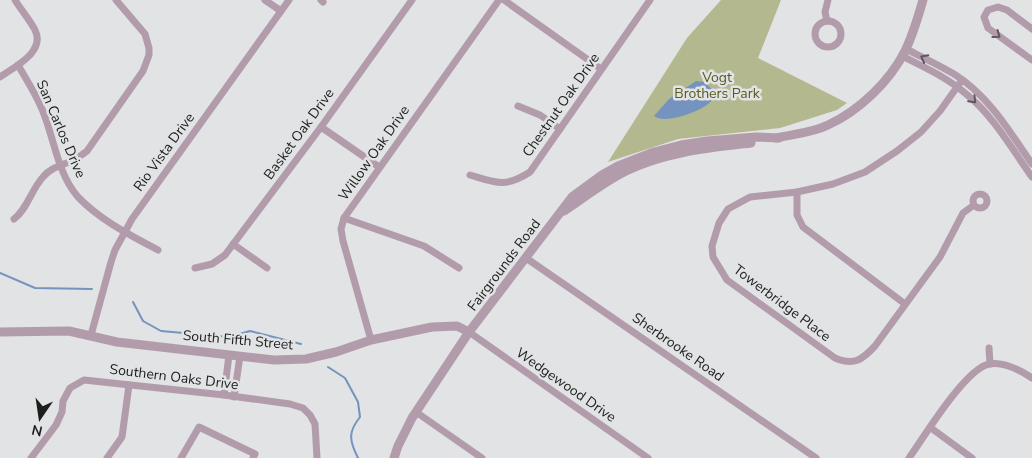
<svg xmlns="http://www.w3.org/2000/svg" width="1032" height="458" viewBox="0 0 1032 458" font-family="'Nunito Sans',sans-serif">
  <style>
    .green { fill: #b4b88f }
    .water { fill: #7493bf }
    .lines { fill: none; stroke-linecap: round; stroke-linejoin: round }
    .stream { stroke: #7493bf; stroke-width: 2 }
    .minor { stroke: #b29cac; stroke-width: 7 }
    .tertiary { stroke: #b29cac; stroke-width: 9 }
    .oneway { stroke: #60565e }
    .labels { text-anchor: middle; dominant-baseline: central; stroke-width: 5; stroke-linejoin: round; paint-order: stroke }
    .park-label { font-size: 14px; fill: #595c1e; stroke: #e1e3e4 }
    .street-label { font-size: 14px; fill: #1d1d1e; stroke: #e1e3e4 }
  </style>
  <rect width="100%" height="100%" fill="#e1e3e4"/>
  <polygon class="green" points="721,0 781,0 758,58 847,103 837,110 780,128 678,139 608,162 687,38"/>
  <path class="water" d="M 696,81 L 704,82 L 713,90 C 714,94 714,97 711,101 C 704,111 664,125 654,116 L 669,99 Z"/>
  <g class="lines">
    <g class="stream">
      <polyline points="0,273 35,288 92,289"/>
      <polyline points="133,302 143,321 161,331 229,337 250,331 301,344"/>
      <path d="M 328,367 L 345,378 L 358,402 L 360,417 C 348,432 349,440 358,458"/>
    </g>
    <g class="minor">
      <polyline points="265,0 281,11"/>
      <polyline points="321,0 323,2"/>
      <polyline points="504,0 601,69"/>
      <circle cx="828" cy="34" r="13"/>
      <polyline points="827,21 825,12 828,0"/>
      <polyline points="1032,29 1007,10 998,7 988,10 984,17 988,28 1032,60"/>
      <path d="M 906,49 C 922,57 939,65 954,74 C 988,95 1010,132 1032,164"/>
      <path d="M 902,56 C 924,67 946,77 965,93 C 993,115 1012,149 1032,177"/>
      <path d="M 18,65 C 26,79 35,93 42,109 C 54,137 57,173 78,197 C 100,220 130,235 158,250"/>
      <path d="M 0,77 C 14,67 46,52 35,30 C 30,20 21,10 15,0"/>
      <path d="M 962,80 L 940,111 L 921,132 L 897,151 L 865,172 L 833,184 L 797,192 L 750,197 L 728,209 L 719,223 L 712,246 L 713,257 L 727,280 L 835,358 C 854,366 862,360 875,346 L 940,257 L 963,213 L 974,205"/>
      <polyline points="518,106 540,115 560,129"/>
      <polyline points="321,127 379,167"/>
      <path d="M 470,175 C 496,183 505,188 530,172 L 650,0"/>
      <polyline points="797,192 797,215 803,227 905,304"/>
      <circle cx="980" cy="201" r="7"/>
      <polyline points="344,218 424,246 459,268"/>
      <path d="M 14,219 C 28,208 31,190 43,177 C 51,167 63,165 74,160 C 79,157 83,154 87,151 L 143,71 L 149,55 L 149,48 L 145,34 L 116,0"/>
      <polyline points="233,244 267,268"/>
      <polyline points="526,258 816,458"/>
      <polyline points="195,268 212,264 225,255 321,127 412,0"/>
      <polyline points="469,332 648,458"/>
      <polyline points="91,335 111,262 115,250 132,219 289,0"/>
      <polyline points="371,340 343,241 341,229 344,218 499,0"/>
      <polyline points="989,348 990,364"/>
      <polyline points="224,395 229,355"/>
      <polyline points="234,397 240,356"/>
      <polyline points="416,412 482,458"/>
      <polyline points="931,428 972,458"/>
      <polyline points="31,458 56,425 62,412 63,401 70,388 84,380 224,395 290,404 303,408 310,415 315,424 317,458"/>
      <polyline points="107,458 122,437 129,385"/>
      <polyline points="181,458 199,427 255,454 253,458"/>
      <path d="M 909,458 C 924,437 965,369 989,364 C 1004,361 1020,370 1032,378"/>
    </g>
    <g class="tertiary">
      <path d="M 776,138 C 793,134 812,133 828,125 C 859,111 890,81 905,51 C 913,35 918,17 923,0"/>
      <path d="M 564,211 C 585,197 604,182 626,171 C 665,152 708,148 751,143"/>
      <polyline points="0,332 69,331 117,342 274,360 306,359 336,352 371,340 432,327 457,326 469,332"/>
      <polyline points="394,458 398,446 412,418 469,332 572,197 602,175 618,166 654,152 681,145 707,141 756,137 779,138"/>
    </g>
  </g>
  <defs><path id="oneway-chevron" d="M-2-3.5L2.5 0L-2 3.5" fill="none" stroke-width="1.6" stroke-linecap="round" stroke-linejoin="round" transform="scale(1.25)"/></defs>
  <g class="oneway">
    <use href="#oneway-chevron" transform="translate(997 35) rotate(36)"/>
    <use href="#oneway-chevron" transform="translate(924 58) rotate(-152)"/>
    <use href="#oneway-chevron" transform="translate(973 100) rotate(46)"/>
  </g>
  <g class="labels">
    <g class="park-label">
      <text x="717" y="77">Vogt<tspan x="717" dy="16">Brothers Park</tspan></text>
    </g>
    <g class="street-label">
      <text transform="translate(561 105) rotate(-55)">Chestnut Oak Drive</text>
      <text transform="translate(61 129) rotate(67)">San Carlos Drive</text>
      <text transform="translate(299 134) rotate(-54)">Basket Oak Drive</text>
      <text transform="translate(164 152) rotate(-54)">Rio Vista Drive</text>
      <text transform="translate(374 153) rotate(-55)">Willow Oak Drive</text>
      <text transform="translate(504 265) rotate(-53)">Fairgrounds Road</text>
      <text transform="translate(782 303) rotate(37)">Towerbridge Place</text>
      <text transform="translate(238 340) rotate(5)">South Fifth Street</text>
      <text transform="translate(678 347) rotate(35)">Sherbrooke Road</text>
      <text transform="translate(174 377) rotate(7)">Southern Oaks Drive</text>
      <text transform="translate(566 385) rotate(35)">Wedgewood Drive</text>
    </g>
  </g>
  <g transform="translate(40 418) rotate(193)" stroke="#e1e3e4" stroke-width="4" paint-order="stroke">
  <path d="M0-4L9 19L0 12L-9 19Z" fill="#1d1d1e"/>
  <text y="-8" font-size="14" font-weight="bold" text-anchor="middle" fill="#1d1d1e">N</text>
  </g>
</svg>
